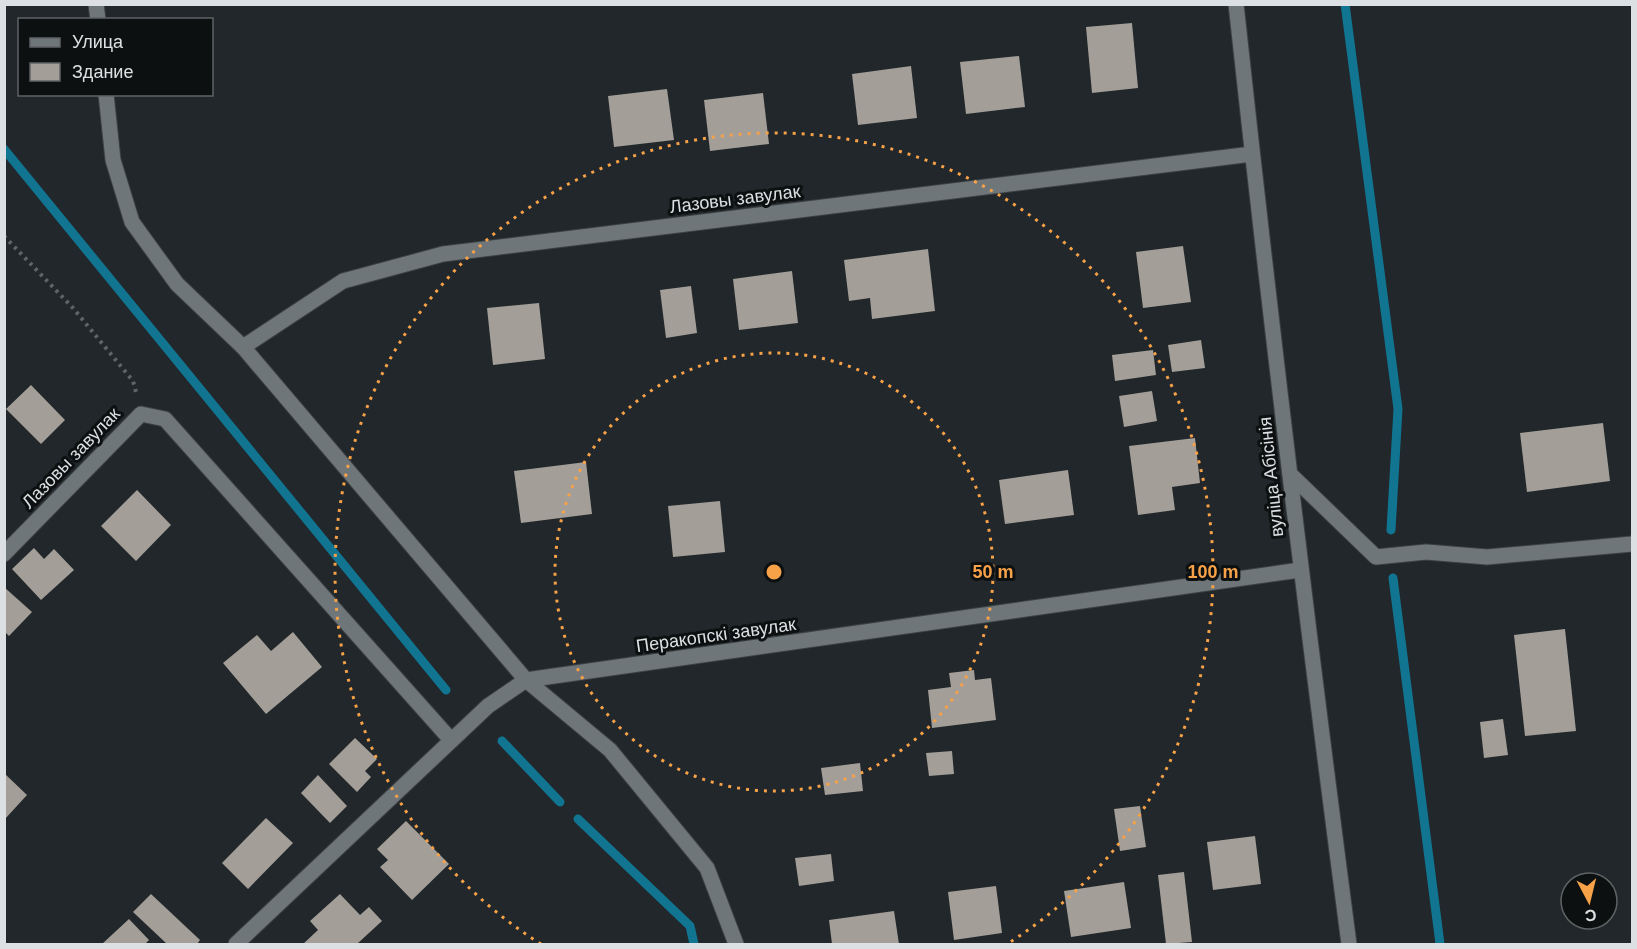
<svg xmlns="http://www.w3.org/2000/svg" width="1637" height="949" viewBox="0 0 1637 949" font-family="Helvetica,sans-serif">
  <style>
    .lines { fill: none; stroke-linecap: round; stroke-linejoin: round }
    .stream { stroke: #117592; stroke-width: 9 }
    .building { fill: #a39e98 }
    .street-casing { stroke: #3c4244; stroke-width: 17 }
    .path { stroke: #5f6567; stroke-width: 4; stroke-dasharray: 3 4.5; stroke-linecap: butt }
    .street { stroke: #6f7679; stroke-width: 15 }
    .ring { fill: none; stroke: #f7a148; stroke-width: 3; stroke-dasharray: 3 6 }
    .labels { text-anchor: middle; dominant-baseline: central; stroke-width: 6; stroke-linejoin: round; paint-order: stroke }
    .street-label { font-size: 18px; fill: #dce0e2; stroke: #0d1011 }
    .centre { fill: #f7a148; stroke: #0d1011; stroke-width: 3 }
    .ring-label { font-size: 18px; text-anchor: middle; font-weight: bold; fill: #f7a148; stroke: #0d1011; stroke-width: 6; stroke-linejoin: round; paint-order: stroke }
  </style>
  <rect width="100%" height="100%" fill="#21272a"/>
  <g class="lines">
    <g class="stream">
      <polyline points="1345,4 1398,409 1391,530"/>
      <polyline points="4,149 446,690"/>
      <polyline points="1393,578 1440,944"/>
      <polyline points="502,741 560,802"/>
      <polyline points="578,819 690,926 694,944"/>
    </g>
  </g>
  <g class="building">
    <polygon points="1132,23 1138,88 1092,93 1086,27"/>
    <polygon points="1019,56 1025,107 966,114 960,62"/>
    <polygon points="911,66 917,118 858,125 852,74"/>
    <polygon points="667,89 674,140 614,147 608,96"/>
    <polygon points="763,93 769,144 710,151 704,100"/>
    <polygon points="1183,246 1191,302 1143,308 1136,252"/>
    <polygon points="928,249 935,311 872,319 870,298 849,301 844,260"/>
    <polygon points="792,271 798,323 739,330 733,279"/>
    <polygon points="691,286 697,333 666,338 660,290"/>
    <polygon points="539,303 545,359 493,365 487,308"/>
    <polygon points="1201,340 1205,368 1172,372 1168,345"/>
    <polygon points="1153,350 1156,375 1115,381 1112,355"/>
    <polygon points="31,385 65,420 41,444 6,409"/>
    <polygon points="1152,391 1157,421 1124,427 1119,396"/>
    <polygon points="1603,423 1610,481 1527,492 1520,433"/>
    <polygon points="1195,438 1200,483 1172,487 1175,510 1138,515 1129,446"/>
    <polygon points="586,462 592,514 521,523 514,471"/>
    <polygon points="1068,470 1074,515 1005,524 999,480"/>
    <polygon points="137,490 171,525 136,561 101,526"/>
    <polygon points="720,501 725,552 673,557 668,506"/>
    <polygon points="34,548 44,559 54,549 74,570 41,600 12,569"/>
    <polygon points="4,587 32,612 9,636 4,631"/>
    <polygon points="1565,629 1576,731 1525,736 1514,635"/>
    <polygon points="293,632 322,667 266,714 223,663 257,635 271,651"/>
    <polygon points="974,670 975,680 991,678 996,720 932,728 928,690 951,687 949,673"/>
    <polygon points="1503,719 1508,755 1484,758 1480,722"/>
    <polygon points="355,738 377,759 365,771 371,777 357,792 329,764"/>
    <polygon points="952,751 954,774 929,776 926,753"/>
    <polygon points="860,763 863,791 825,795 821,768"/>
    <polygon points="5,774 27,795 5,819"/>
    <polygon points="318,775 347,806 330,823 301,793"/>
    <polygon points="1140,806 1146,847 1120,851 1114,809"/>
    <polygon points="266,818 293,843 248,889 222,863"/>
    <polygon points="406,821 449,864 412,900 380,867 388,860 377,849"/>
    <polygon points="1255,836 1261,884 1213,890 1207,842"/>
    <polygon points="831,854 834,881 799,886 795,858"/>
    <polygon points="1184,872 1192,942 1166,944 1158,875"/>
    <polygon points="1124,882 1131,928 1071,937 1064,891"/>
    <polygon points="996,886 1002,933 954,940 948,892"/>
    <polygon points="151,894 200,940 197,944 167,944 133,912"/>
    <polygon points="340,894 360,915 369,907 382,921 357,944 303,944 318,930 310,921"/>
    <polygon points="894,911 899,944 832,944 829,920"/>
    <polygon points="129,919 149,940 146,943 148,944 102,944"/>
  </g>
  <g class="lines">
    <defs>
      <g id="street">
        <polyline points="96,4 98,20"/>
        <path d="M 1236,4 C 1270,318 1308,632 1349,944"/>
        <polyline points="106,94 113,160 132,222 177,284 243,347 526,680 610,750 707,868 736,944"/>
        <polyline points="243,347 343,281 443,254 1252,154"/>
        <polyline points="1292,476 1376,557 1426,552 1487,557 1632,544"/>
        <polyline points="4,554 141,414 165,419 451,740"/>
        <polyline points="236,944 488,706 526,680 1300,570"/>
      </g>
    </defs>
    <use href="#street" class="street-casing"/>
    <polyline class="path" points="4,236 73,308 133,381 136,392"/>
    <use href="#street" class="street"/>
  </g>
  <g class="ring">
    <circle cx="774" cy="572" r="219"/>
    <path d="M541 944A439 439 0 1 1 1007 944"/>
  </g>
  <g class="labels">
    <g class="street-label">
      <text transform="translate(735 199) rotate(-7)">Лазовы завулак</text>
      <text transform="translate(71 458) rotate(-46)">Лазовы завулак</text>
      <text transform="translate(1271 477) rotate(-96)">вуліца Абісінія</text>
      <text transform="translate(716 635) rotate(-8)">Перакопскі завулак</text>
    </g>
  </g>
  <circle cx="774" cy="572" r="9" class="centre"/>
  <g class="ring-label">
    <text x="993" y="578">50 m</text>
    <text x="1213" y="578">100 m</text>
  </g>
  <rect width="1637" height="949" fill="none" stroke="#dce0e2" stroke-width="12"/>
  <rect x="18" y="18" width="195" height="78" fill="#0d1011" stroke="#606365" stroke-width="1.5"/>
  <rect x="30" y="38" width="30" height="9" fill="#6f7679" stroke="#606365" stroke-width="1.5"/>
  <text x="72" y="48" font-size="18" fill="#dce0e2">Улица</text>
  <rect x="30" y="63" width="30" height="18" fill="#a39e98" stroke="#606365" stroke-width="1.5"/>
  <text x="72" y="78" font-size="18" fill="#dce0e2">Здание</text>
  <g transform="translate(1589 901) rotate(173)"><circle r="28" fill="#0d1011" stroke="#606365" stroke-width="1.5"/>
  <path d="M0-4.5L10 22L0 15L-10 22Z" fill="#f7a148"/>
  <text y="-9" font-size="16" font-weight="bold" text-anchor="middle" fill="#dce0e2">С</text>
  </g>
</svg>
